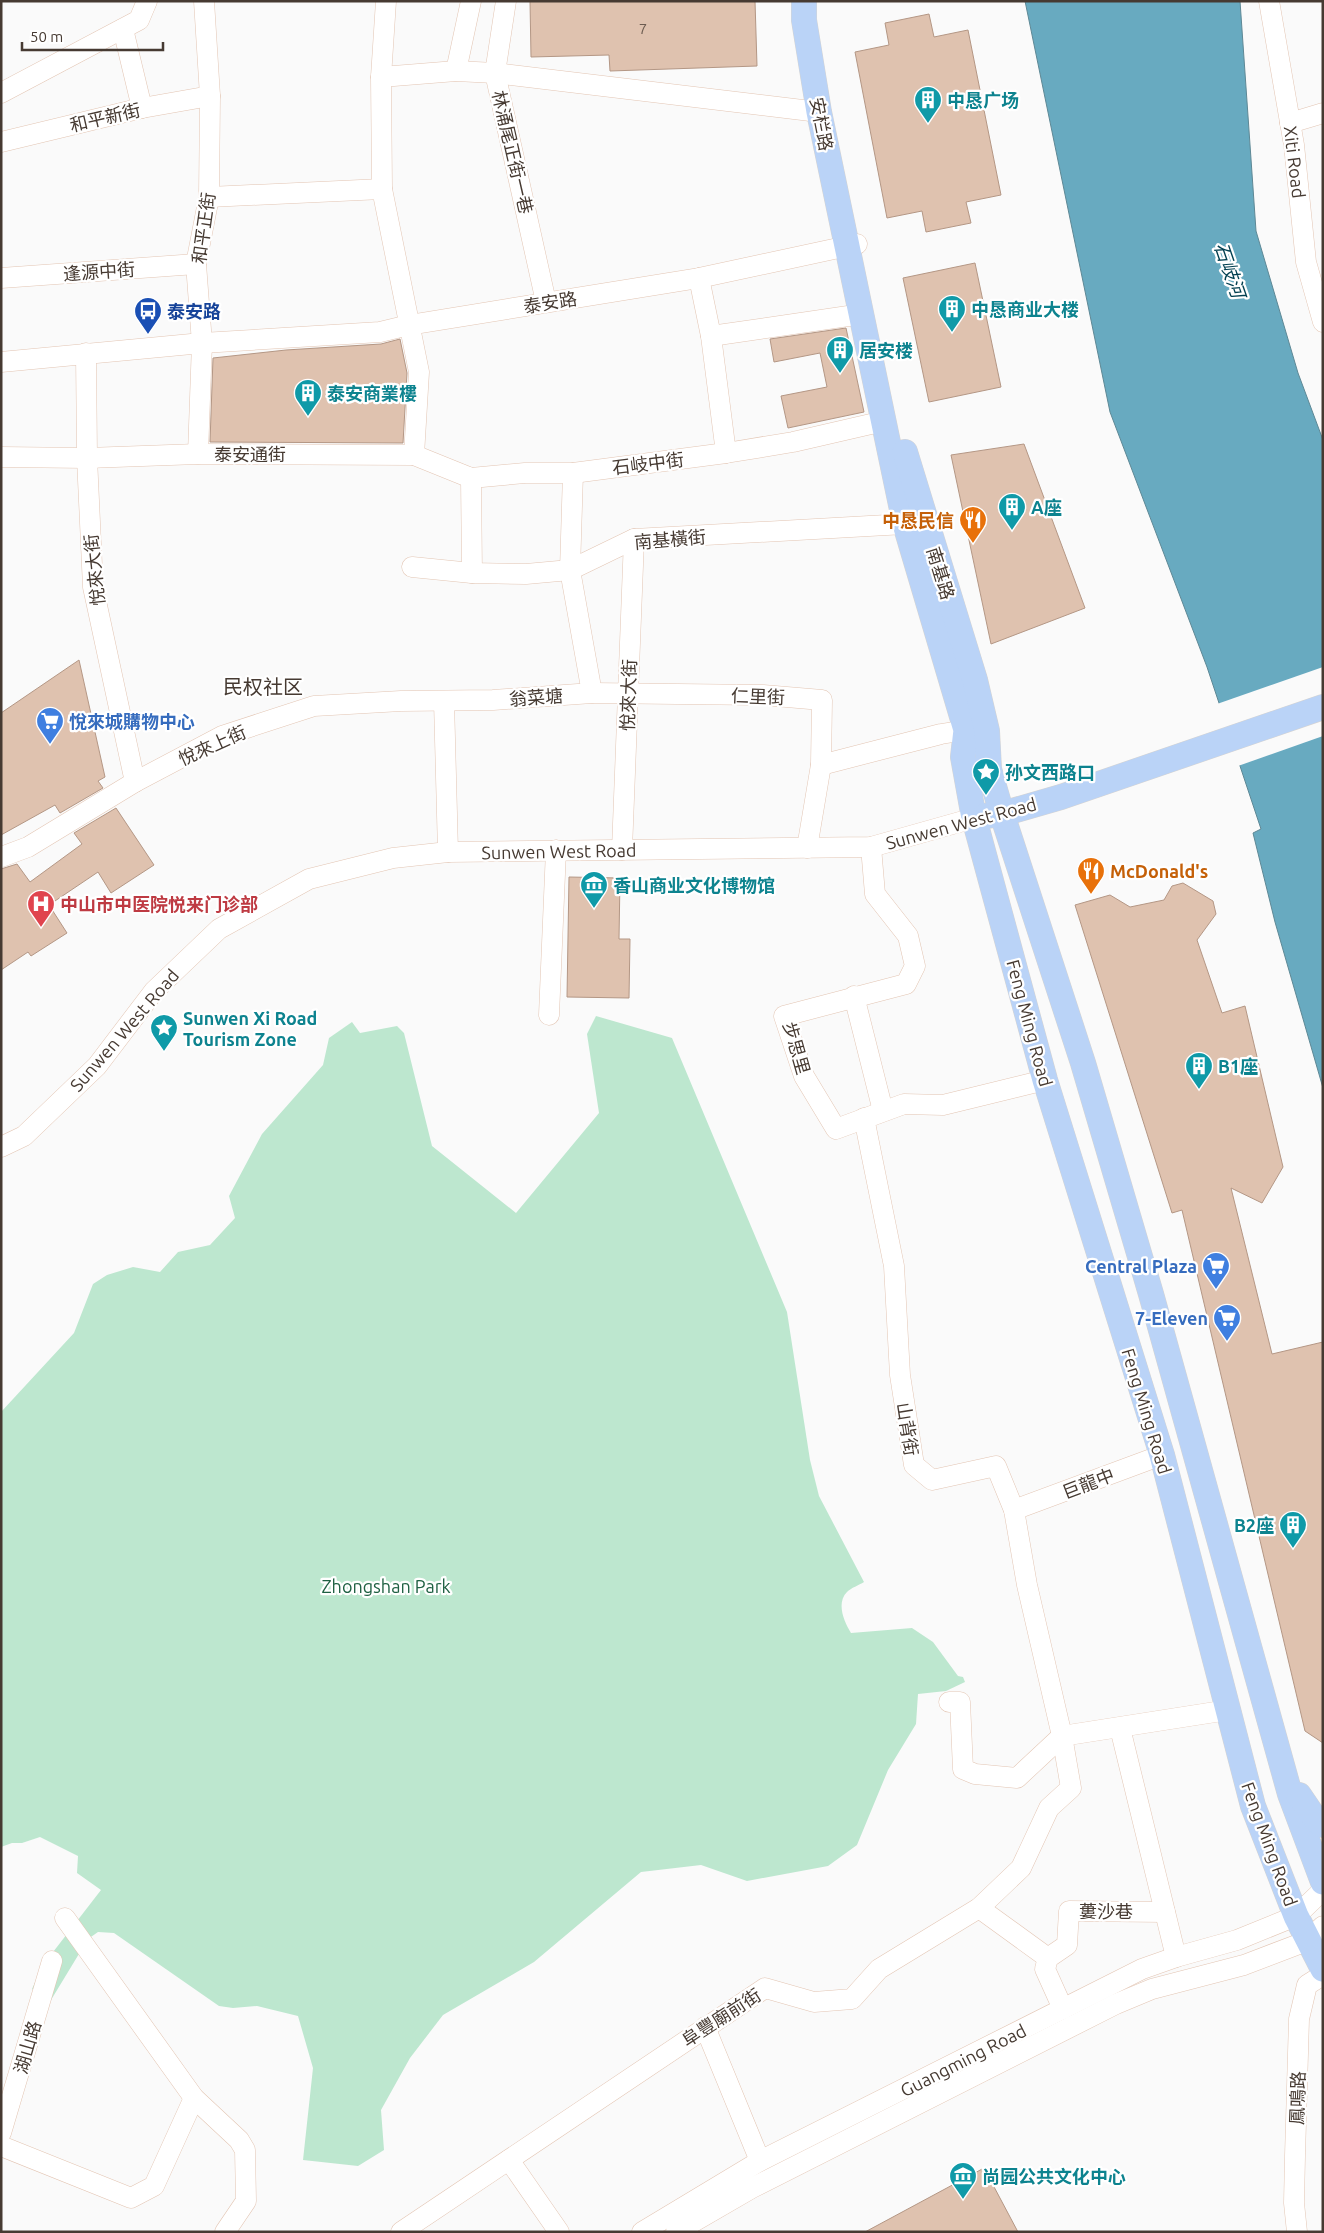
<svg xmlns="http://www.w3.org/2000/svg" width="1324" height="2233" viewBox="0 0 1324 2233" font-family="Ubuntu,'Noto Sans SC',sans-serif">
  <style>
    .green { fill: #bde7cf }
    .water { fill: #68aac0; stroke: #5e8895 }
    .pier { fill: #fafafa }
    .building { fill: #dfc2af; stroke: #b49785 }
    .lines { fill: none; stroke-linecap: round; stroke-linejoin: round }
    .minor-casing { stroke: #e3c5b3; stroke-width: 21 }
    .major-casing { stroke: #d6d4d2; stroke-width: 26 }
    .minor { stroke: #fff; stroke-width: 20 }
    .major { stroke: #bad3f7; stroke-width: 25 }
    .labels { text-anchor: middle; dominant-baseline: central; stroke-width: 4.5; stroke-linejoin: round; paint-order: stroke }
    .number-label { font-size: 15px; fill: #6c5c51 }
    .culture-label { font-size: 18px; font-weight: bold; fill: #0d838f; stroke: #fff; text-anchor: start }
    .street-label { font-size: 18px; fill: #463a32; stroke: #fff }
    .transit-label { font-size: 18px; font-weight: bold; fill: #164399; stroke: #fff; text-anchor: start }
    .food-label { font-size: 18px; font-weight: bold; fill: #c56008; stroke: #fff; text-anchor: end }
    .shop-label { font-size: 18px; font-weight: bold; fill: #366cbe; stroke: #fff; text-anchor: end }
    .health-label { font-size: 18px; font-weight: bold; fill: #be3a42; stroke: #fff; text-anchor: start }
    .park-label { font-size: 18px; fill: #1f6143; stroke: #fff }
    .water-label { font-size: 19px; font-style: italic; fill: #013f50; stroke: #fff }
    .quarter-label { font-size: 20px; fill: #463a32; stroke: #fff }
  </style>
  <rect width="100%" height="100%" fill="#fafafa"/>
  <path class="green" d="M 596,1016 L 672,1038 L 787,1312 L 810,1460 L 819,1496 L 864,1582 C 859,1585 851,1588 847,1592 C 836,1603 844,1622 851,1633 L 912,1628 L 933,1642 L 958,1676 L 963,1677 L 965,1682 L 946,1691 L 918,1694 L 916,1724 L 888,1770 L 857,1845 L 828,1866 L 747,1881 L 701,1865 L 641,1872 L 534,1962 L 443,2015 L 410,2058 L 381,2110 L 384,2150 L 358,2166 L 303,2160 L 313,2068 L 298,2016 L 257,2006 L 233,2008 L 219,2006 L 114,1933 L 98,1932 L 88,1939 L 51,2000 L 32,1989 L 43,1965 L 101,1890 L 77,1873 L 78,1856 L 40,1837 L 22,1843 L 12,1843 L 1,1847 L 1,1412 L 74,1333 L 93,1284 L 107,1275 L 133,1267 L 160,1272 L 178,1252 L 210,1245 L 235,1218 L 229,1196 L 262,1134 L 323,1065 L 329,1038 L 352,1022 L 360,1033 L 397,1026 L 404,1033 L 432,1146 L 516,1213 L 599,1113 L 587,1034 Z"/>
  <polygon class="water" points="1025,1 1240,1 1256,231 1298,373 1323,440 1323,1088 1275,922 1253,833 1261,829 1207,667 1110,412"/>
  <polygon class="pier" points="1323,667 1323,736 1238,766 1217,704"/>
  <g class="building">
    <polygon points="530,1 755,1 757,66 610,71 609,55 531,57"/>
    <polygon points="929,14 934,37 968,30 1001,195 966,202 971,223 926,232 922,211 887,218 855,52 889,45 885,23"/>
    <polygon points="975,263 1001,387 929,402 903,278"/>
    <polygon points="846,328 864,412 788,428 781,396 827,387 820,353 774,362 770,339"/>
    <polygon points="400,339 407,373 403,443 210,442 213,358 286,350 381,344"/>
    <polygon points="1024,444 1085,608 991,644 951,455"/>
    <polygon points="79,660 105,777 98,781 103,788 60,813 55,805 1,835 1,713"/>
    <polygon points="116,808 154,865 111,893 98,872 49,905 67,933 31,956 28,952 1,970 1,869 17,864 30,882 82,844 74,833"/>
    <polygon points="569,877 620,878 619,939 630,939 629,998 567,997"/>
    <polygon points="1183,883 1213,901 1216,914 1197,940 1222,1013 1245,1006 1283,1167 1262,1203 1231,1188 1272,1354 1323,1342 1323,1743 1305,1731 1182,1210 1172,1213 1075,905 1110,895 1130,907 1164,900 1172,886"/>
    <polygon points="984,2168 1018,2232 865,2232"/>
  </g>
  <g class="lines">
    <defs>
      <g id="minor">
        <polyline points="386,1 381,77 382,189 419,372 414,455"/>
        <polyline points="506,1 495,73 546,302"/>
        <polyline points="1269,1 1294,145 1306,262 1323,322"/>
        <polyline points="123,29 142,108"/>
        <polyline points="456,71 471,1"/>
        <polyline points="381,77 456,71 495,73 819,112"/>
        <polyline points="1,93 139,20 147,1"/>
        <polyline points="1290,123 1323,113"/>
        <polyline points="1,142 142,108 210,96"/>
        <polyline points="209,197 382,189"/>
        <polyline points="1,278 196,264"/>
        <polyline points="699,278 711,336 726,453"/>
        <polyline points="711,336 862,314"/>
        <polyline points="86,353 87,458 93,587 135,782"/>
        <polyline points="1,362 202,343 380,332 409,325 699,278 857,244"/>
        <polyline points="198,454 202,343 196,264 209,197 210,96 204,1"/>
        <polyline points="1,457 87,458 198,454 414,455 471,478 525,473 573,473 726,453 793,442 884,421"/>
        <polyline points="573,473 570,570 592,693"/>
        <polyline points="471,478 472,573"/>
        <polyline points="412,567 472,573 526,574 570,570 634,539 905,524"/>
        <polyline points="444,701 448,852"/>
        <polyline points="821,765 941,734 966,730"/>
        <polyline points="871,847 875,894 908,936 915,966 906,984 784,1016 804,1076 836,1129 904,1104 943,1105 1045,1080"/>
        <polyline points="622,850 634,539"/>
        <polyline points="1,857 28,847 135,782 222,736 314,706 401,701 493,700 592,693 763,695 822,700 821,765 807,848"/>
        <polyline points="854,996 883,1111"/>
        <polyline points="549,1015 556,850"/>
        <polyline points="1,1147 24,1136 97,1066 154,991 219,929 309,879 393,858 448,852 871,847 974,818"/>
        <polyline points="1014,1510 1162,1455"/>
        <polyline points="949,1702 960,1702 963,1769 975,1774 1017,1778 1062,1736 1228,1710"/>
        <polyline points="1120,1728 1176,1957"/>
        <polyline points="979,1908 1048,1958"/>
        <polyline points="65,1918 194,2098 239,2140 245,2150 246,2201 225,2232"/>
        <polyline points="1063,2009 1045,1969 1048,1958 1067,1945 1069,1911 1165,1912"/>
        <polyline points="705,2027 760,2161"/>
        <polyline points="1,2133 52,1961"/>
        <polyline points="1,2146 131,2198 154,2186 194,2098"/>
        <polyline points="509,2160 559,2232"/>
        <polyline points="401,2232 765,1988 814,2002 852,1999 879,1969 979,1908 1021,1868 1049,1808 1071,1788 1062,1736 1027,1585 1014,1510 996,1466 932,1480 914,1465 900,1375 894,1266 864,1118"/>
        <polyline points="642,2232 760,2161 1142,1969 1176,1957 1237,1940 1296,1916 1323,1890"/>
        <polyline points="676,2232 752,2188 1116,2004 1152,1989 1244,1965 1307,1941 1323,1926"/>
        <polyline points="1297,2232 1294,2203 1295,2156 1299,2019 1307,1985 1323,1975"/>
      </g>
      <g id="major">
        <polyline points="804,1 804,20 819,112 905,524 966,730 963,757 974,818 1045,1080 1162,1455 1253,1806 1296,1916 1323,1969"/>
        <polyline points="905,452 975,680 987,731 989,769 1002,814 1083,1063 1151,1294 1290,1794 1323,1882"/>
        <polyline points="985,816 1002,814 1061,797 1323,707"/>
        <polyline points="1299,1795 1316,1820 1323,1825"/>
      </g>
    </defs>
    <use href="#minor" class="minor-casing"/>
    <use href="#major" class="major-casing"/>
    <use href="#minor" class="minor"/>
    <use href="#major" class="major"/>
  </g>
  <defs>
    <symbol id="building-pin" viewBox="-11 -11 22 30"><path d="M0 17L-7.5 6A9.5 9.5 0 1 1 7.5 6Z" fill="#0f9aa8" stroke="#fff"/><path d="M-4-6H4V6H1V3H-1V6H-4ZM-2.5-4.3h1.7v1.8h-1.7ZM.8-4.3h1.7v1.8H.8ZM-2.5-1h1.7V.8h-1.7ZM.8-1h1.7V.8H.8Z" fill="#fff"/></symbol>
    <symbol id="bus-pin" viewBox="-11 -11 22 30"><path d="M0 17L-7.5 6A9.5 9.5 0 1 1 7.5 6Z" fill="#1a4fb4" stroke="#fff"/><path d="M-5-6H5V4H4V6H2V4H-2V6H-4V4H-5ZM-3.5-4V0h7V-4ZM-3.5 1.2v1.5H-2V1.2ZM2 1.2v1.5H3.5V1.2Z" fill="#fff"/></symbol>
    <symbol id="restaurant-pin" viewBox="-11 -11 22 30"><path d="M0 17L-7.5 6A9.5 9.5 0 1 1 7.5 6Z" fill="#e8710a" stroke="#fff"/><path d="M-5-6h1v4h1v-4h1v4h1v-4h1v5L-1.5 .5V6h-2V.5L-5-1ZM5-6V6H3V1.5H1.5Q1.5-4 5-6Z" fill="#fff"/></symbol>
    <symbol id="supermarket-pin" viewBox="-11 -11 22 30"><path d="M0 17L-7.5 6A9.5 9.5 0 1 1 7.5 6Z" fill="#3f7fe0" stroke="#fff"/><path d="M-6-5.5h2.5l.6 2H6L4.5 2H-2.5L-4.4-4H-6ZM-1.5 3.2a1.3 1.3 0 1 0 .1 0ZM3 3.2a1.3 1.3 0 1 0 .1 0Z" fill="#fff"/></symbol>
    <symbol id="sight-pin" viewBox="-11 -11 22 30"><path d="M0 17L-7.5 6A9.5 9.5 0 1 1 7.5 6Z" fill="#0f9aa8" stroke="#fff"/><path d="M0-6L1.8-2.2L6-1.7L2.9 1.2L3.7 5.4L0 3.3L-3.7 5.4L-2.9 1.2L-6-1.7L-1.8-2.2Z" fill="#fff"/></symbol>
    <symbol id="museum-pin" viewBox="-11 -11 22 30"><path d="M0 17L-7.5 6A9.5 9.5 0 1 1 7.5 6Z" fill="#0f9aa8" stroke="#fff"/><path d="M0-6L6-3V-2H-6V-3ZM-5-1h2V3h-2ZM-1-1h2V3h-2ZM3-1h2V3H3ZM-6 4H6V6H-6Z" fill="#fff"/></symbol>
    <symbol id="hospital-pin" viewBox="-11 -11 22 30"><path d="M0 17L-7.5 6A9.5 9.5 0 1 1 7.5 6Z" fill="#e0444e" stroke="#fff"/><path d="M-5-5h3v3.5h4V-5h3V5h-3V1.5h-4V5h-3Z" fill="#fff"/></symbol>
  </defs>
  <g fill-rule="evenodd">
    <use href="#building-pin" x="912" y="84" width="32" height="43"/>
    <use href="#building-pin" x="936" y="293" width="32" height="43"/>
    <use href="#bus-pin" x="132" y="295" width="32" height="43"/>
    <use href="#building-pin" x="824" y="334" width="32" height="43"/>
    <use href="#building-pin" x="292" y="377" width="32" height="43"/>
    <use href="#building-pin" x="996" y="491" width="32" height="43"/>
    <use href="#restaurant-pin" x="957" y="504" width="32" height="43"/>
    <use href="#supermarket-pin" x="34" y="705" width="32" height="43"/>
    <use href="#sight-pin" x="970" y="756" width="32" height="43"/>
    <use href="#restaurant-pin" x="1075" y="855" width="32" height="43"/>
    <use href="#museum-pin" x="578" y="869" width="32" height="43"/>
    <use href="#hospital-pin" x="25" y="888" width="32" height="43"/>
    <use href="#sight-pin" x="148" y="1012" width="32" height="43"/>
    <use href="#building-pin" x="1183" y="1050" width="32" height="43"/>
    <use href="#supermarket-pin" x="1200" y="1250" width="32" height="43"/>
    <use href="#supermarket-pin" x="1211" y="1302" width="32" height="43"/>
    <use href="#building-pin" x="1277" y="1509" width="32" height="43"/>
    <use href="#museum-pin" x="947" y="2160" width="32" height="43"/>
  </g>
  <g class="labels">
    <g class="number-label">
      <text x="643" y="28">7</text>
    </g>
    <g class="culture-label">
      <text x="947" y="100">中恳广场</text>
      <text x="971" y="309">中恳商业大楼</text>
      <text x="859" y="350">居安楼</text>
      <text x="327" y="393">泰安商業樓</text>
      <text x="1031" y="507">A座</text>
      <text x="1005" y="772">孙文西路口</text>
      <text x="613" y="885">香山商业文化博物馆</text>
      <text x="183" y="1018">Sunwen Xi Road<tspan x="183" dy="21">Tourism Zone</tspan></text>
      <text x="1218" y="1066">B1座</text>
      <text x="1274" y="1525" text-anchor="end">B2座</text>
      <text x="982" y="2176">尚园公共文化中心</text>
    </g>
    <g class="street-label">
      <text transform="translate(105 117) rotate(-13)">和平新街</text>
      <text transform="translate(822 124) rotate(79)">安栏路</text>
      <text transform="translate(513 152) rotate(77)">林涌尾正街一巷</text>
      <text transform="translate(1295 162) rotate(83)">Xiti Road</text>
      <text transform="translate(203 228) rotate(-82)">和平正街</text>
      <text transform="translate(99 271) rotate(-4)">逢源中街</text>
      <text transform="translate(550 302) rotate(-9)">泰安路</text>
      <text x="250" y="454">泰安通街</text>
      <text transform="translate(648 463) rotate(-7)">石岐中街</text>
      <text transform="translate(670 539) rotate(-5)">南基橫街</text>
      <text transform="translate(94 570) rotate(-96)">悅來大街</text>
      <text transform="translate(941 573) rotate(73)">南基路</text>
      <text transform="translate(628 695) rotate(-88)">悅來大街</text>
      <text transform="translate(758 696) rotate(2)">仁里街</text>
      <text transform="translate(536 697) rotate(-4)">翁菜塘</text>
      <text transform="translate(212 745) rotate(-24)">悅來上街</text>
      <text transform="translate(961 823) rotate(-15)">Sunwen West Road</text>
      <text transform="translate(559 851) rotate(-1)">Sunwen West Road</text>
      <text transform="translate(1030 1023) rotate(75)">Feng Ming Road</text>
      <text transform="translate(124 1030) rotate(-49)">Sunwen West Road</text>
      <text transform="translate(797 1048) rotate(74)">步思里</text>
      <text transform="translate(1147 1411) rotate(73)">Feng Ming Road</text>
      <text transform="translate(908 1429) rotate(81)">山背街</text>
      <text transform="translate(1088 1483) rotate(-21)">巨龍中</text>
      <text transform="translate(1270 1844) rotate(70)">Feng Ming Road</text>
      <text x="1106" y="1911">蔞沙巷</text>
      <text transform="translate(721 2017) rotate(-33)">阜豐廟前街</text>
      <text transform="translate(27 2047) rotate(-74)">湖山路</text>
      <text transform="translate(963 2060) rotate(-27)">Guangming Road</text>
      <text transform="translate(1297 2098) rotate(-88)">鳳鳴路</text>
    </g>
    <g class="transit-label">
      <text x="167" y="311">泰安路</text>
    </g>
    <g class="food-label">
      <text x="954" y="520">中恳民信</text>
      <text x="1110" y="871" text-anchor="start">McDonald's</text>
    </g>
    <g class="shop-label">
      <text x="69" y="721" text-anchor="start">悅來城購物中心</text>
      <text x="1197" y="1266">Central Plaza</text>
      <text x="1208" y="1318">7-Eleven</text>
    </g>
    <g class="health-label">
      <text x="60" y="904">中山市中医院悦来门诊部</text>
    </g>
    <g class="park-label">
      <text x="386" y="1586">Zhongshan Park</text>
    </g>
    <g class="water-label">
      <text transform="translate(1230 270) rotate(71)">石岐河</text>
    </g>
    <g class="quarter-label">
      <text x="263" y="686">民权社区</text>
    </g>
  </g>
  <rect width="1324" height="2233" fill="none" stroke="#463a32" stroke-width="5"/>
  <path d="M22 42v8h141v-8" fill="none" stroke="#463a32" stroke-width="2.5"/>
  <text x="30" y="42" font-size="15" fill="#463a32" stroke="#ffffff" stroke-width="4" paint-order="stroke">50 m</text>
</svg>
